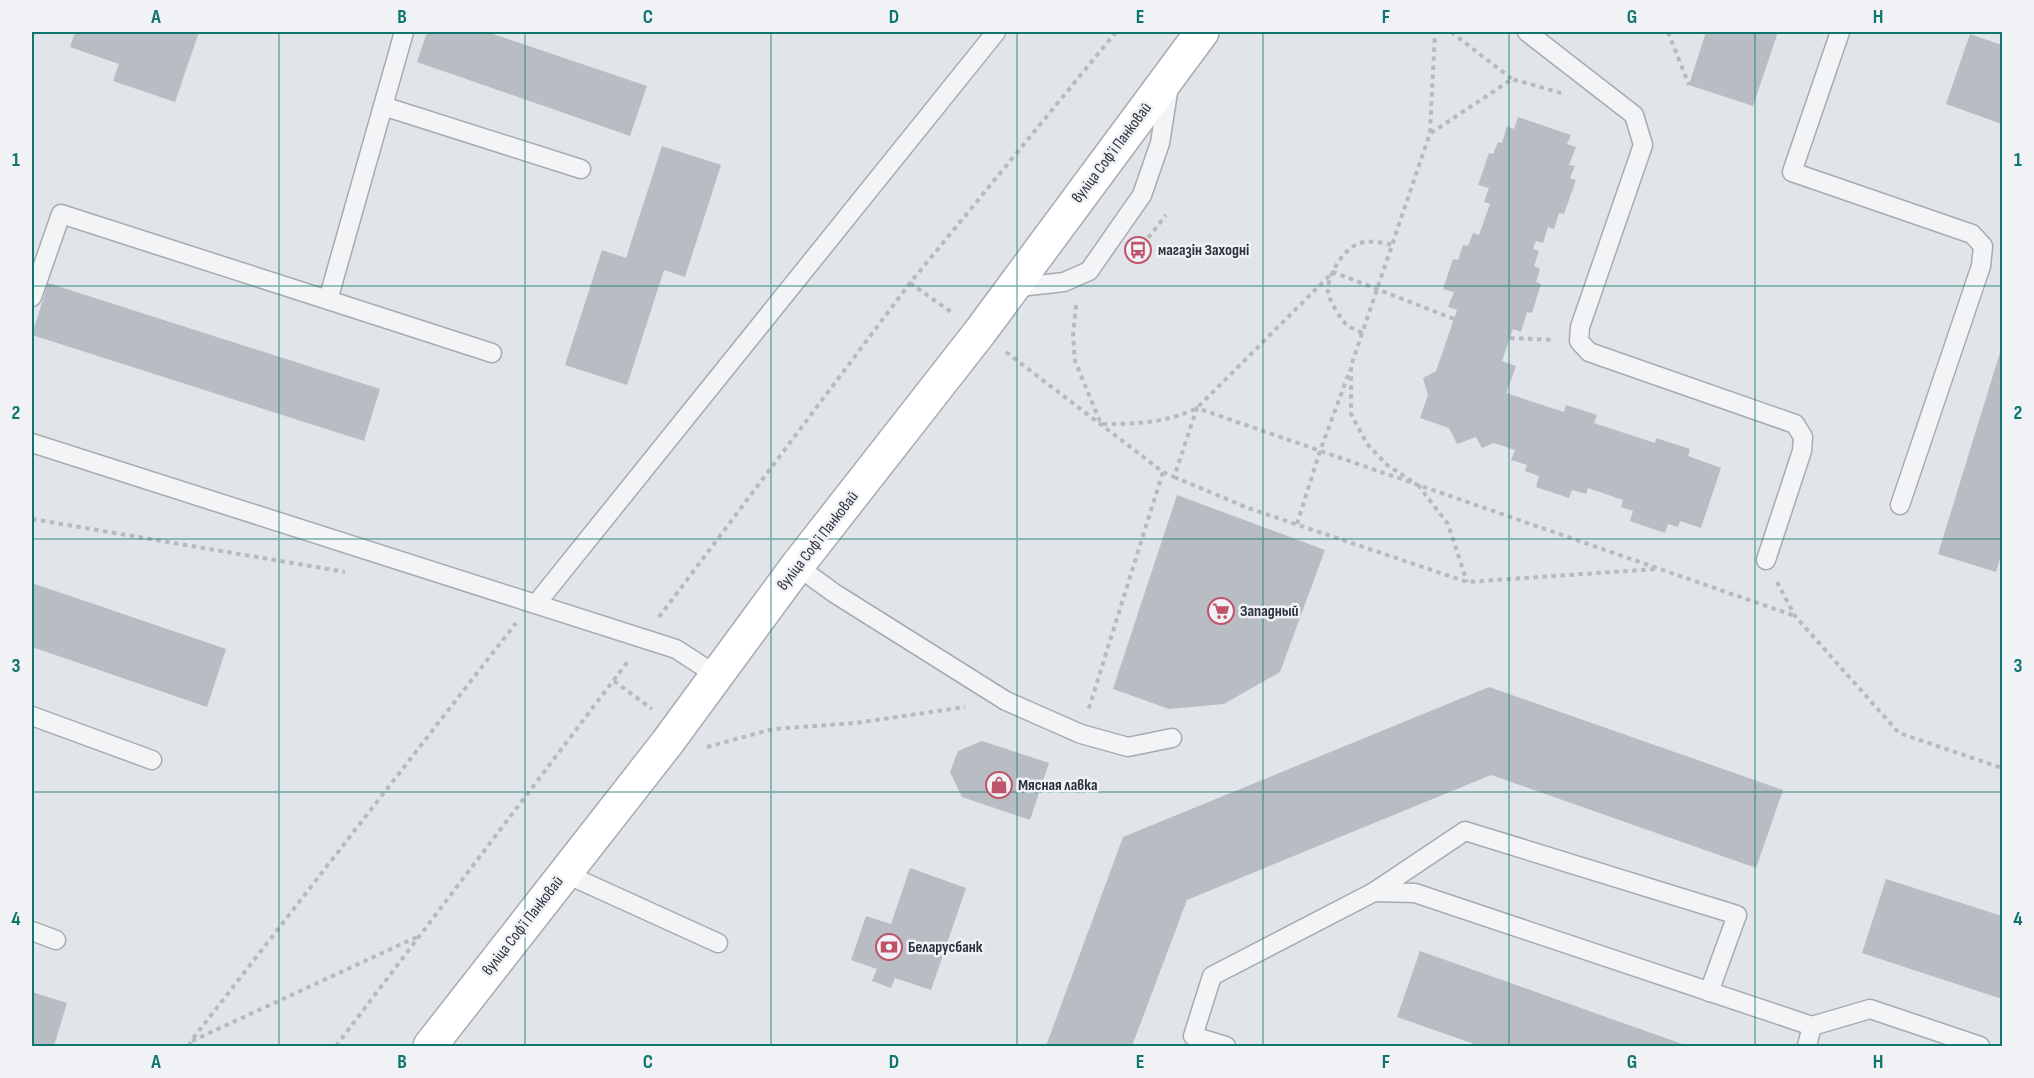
<svg xmlns="http://www.w3.org/2000/svg" width="2034" height="1078" viewBox="0 0 2034 1078" font-family="'Sofia Sans Condensed',sans-serif">
  <style>
    .building { fill: #b8bdc4 }
    .lines { fill: none; stroke-linecap: round; stroke-linejoin: round }
    .lane-casing { stroke: #a7abb1; stroke-width: 21 }
    .secondary-casing { stroke: #a7abb1; stroke-width: 36 }
    .path { stroke: #b7babe; stroke-width: 4; stroke-dasharray: 4.5 4.5; stroke-linecap: butt }
    .lane { stroke: #f3f4f6; stroke-width: 18 }
    .secondary { stroke: #fff; stroke-width: 33 }
    .grid { fill: none; stroke: #0f766e; stroke-width: 1.5; stroke-opacity: 0.55 }
    .labels { text-anchor: middle; dominant-baseline: central; stroke-width: 5; stroke-linejoin: round; paint-order: stroke }
    .street-label { font-size: 16px; fill: #2b323d; stroke: #f0f2f5 }
    .poi-label { font-size: 16px; font-weight: bold; fill: #2b323d; stroke: #f0f2f5; text-anchor: start }
    .neatline { fill: none; stroke: #0f766e; stroke-width: 2 }
    .grid-label { font-size: 20px; text-anchor: middle; font-weight: bold; fill: #0f766e }
  </style>
  <rect width="100%" height="100%" fill="#e1e4e8"/>
  <g class="building">
    <polygon points="75,32 199,32 175,102 113,81 119,64 70,47"/>
    <polygon points="427,32 487,32 647,86 630,136 417,62"/>
    <polygon points="1706,32 1778,32 1753,106 1689,85"/>
    <polygon points="1970,34 2002,45 2002,124 1946,104"/>
    <polygon points="1518,117 1571,135 1567,144 1576,147 1569,165 1575,166 1570,178 1576,180 1564,214 1559,213 1554,229 1548,227 1543,243 1536,241 1533,249 1539,251 1534,266 1540,269 1536,282 1541,284 1532,313 1527,312 1521,332 1513,329 1502,361 1516,366 1506,393 1564,412 1566,405 1597,415 1594,423 1655,443 1656,438 1690,449 1688,456 1721,468 1701,528 1680,521 1678,527 1668,524 1665,533 1630,521 1633,511 1621,507 1623,500 1588,488 1586,494 1572,490 1569,498 1536,487 1539,476 1525,471 1527,465 1511,460 1515,450 1494,443 1482,448 1476,437 1457,444 1449,428 1420,418 1428,395 1423,378 1436,371 1457,310 1448,307 1454,292 1443,289 1453,259 1458,260 1463,245 1468,246 1473,233 1479,235 1490,204 1484,202 1489,188 1478,185 1489,153 1493,154 1498,142 1502,143 1507,126 1514,129"/>
    <polygon points="662,146 721,165 685,277 664,270 627,385 565,365 602,250 626,258"/>
    <polygon points="48,283 380,389 364,441 32,335"/>
    <polygon points="2002,346 2002,552 1996,572 1938,554"/>
    <polygon points="1177,495 1325,550 1280,672 1224,704 1169,709 1113,689"/>
    <polygon points="32,583 226,649 207,707 32,647"/>
    <polygon points="1489,687 1783,790 1756,868 1491,775 1187,900 1132,1046 1046,1046 1123,837"/>
    <polygon points="982,741 1049,763 1030,820 962,797 950,772 958,751"/>
    <polygon points="910,868 966,888 931,990 895,978 891,988 872,981 877,969 851,960 866,916 891,924"/>
    <polygon points="1886,879 2002,916 2002,999 1862,953"/>
    <polygon points="1420,951 1688,1046 1480,1046 1397,1017"/>
    <polygon points="32,992 67,1003 54,1046 32,1046"/>
  </g>
  <g class="lines">
    <defs>
      <g id="lane">
        <polyline points="1527,32 1634,115 1643,145 1580,327 1579,341 1589,352 1795,424 1803,437 1802,451 1766,560"/>
        <polyline points="1840,32 1792,172 1972,234 1983,246 1981,266 1900,505"/>
        <polyline points="383,106 581,169"/>
        <polyline points="1011,288 1064,282 1089,271 1142,195 1160,143 1169,86"/>
        <polyline points="32,297 61,214 328,300 404,32"/>
        <polyline points="328,300 492,353"/>
        <polyline points="32,443 676,649 716,675"/>
        <polyline points="797,566 834,593 1006,701 1081,734 1128,747 1172,738"/>
        <polyline points="536,604 996,32"/>
        <polyline points="32,716 152,760"/>
        <polyline points="564,873 718,943"/>
        <polyline points="1374,892 1465,831 1737,915 1709,992"/>
        <polyline points="32,931 56,940"/>
        <polyline points="1226,1046 1193,1036 1212,976 1374,892 1415,893 1812,1026"/>
        <polyline points="1807,1046 1812,1026 1870,1009 1980,1046"/>
      </g>
      <polyline id="secondary" points="430,1046 667,743 797,566 980,332 1202,32"/>
    </defs>
    <use href="#lane" class="lane-casing"/>
    <use href="#secondary" class="secondary-casing"/>
    <g class="path">
      <polyline points="1451,32 1512,79"/>
      <polyline points="1668,32 1689,85"/>
      <polyline points="1431,133 1512,79 1564,94"/>
      <polyline points="1137,252 1166,215"/>
      <polyline points="910,283 954,314"/>
      <path d="M 1076,305 L 1073,336 L 1075,361 L 1101,424 C 1134,424 1167,423 1197,408 L 1333,272 L 1454,319"/>
      <path d="M 1362,333 C 1357,330 1350,328 1346,324 C 1341,320 1328,298 1328,292 C 1326,276 1345,247 1360,243 C 1370,240 1383,243 1393,245"/>
      <polyline points="1510,338 1555,340"/>
      <polyline points="1006,352 1163,472 1088,711"/>
      <polyline points="1163,472 1174,477 1197,408 1795,616"/>
      <polyline points="1174,477 1248,508 1467,582 1656,569"/>
      <polyline points="1412,481 1387,465 1367,444 1351,414 1351,366 1430,133 1435,32"/>
      <polyline points="1418,485 1448,524 1467,582"/>
      <polyline points="32,519 345,572"/>
      <polyline points="1297,524 1320,451 1350,370"/>
      <polyline points="1777,582 1795,616 1899,733 2002,768"/>
      <polyline points="659,617 910,283 1116,32"/>
      <polyline points="614,681 652,709"/>
      <polyline points="707,747 773,729 856,723 965,707"/>
      <polyline points="192,1041 419,936"/>
      <polyline points="189,1046 191,1041 516,623"/>
      <polyline points="336,1046 629,660"/>
    </g>
    <use href="#lane" class="lane"/>
    <use href="#secondary" class="secondary"/>
  </g>
  <path class="grid" d="M 279,32 L 279,1046M 525,32 L 525,1046M 771,32 L 771,1046M 1017,32 L 1017,1046M 1263,32 L 1263,1046M 1509,32 L 1509,1046M 1755,32 L 1755,1046M 32,286 L 2002,286M 32,539 L 2002,539M 32,792 L 2002,792"/>
  <defs>
    <symbol id="bus-ring" viewBox="-11 -11 22 22"><circle r="9.5" fill="#f0f2f5" stroke="#bf5369" stroke-width="1.5"/><path d="M-5-6H5V4H4V6H2V4H-2V6H-4V4H-5ZM-3.5-4V0h7V-4ZM-3.5 1.2v1.5H-2V1.2ZM2 1.2v1.5H3.5V1.2Z" fill="#bf5369"/></symbol>
    <symbol id="supermarket-ring" viewBox="-11 -11 22 22"><circle r="9.5" fill="#f0f2f5" stroke="#bf5369" stroke-width="1.5"/><path d="M-6-5.5h2.5l.6 2H6L4.5 2H-2.5L-4.4-4H-6ZM-1.5 3.2a1.3 1.3 0 1 0 .1 0ZM3 3.2a1.3 1.3 0 1 0 .1 0Z" fill="#bf5369"/></symbol>
    <symbol id="shop-ring" viewBox="-11 -11 22 22"><circle r="9.5" fill="#f0f2f5" stroke="#bf5369" stroke-width="1.5"/><path d="M-5-2.5h2.3a2.7 3.5 0 0 1 5.4 0H5L5.5 6h-11ZM-1.5-2.5h3a1.5 2.3 0 0 0-3 0Z" fill="#bf5369"/></symbol>
    <symbol id="bank-ring" viewBox="-11 -11 22 22"><circle r="9.5" fill="#f0f2f5" stroke="#bf5369" stroke-width="1.5"/><path d="M-6-4H6V4H-6ZM0-2.3a2.3 2.3 0 1 0 0 4.6a2.3 2.3 0 1 0 0-4.6Z" fill="#bf5369"/></symbol>
  </defs>
  <g fill-rule="evenodd">
    <use href="#bus-ring" x="1123" y="235" width="30" height="30"/>
    <use href="#supermarket-ring" x="1206" y="596" width="30" height="30"/>
    <use href="#shop-ring" x="984" y="770" width="30" height="30"/>
    <use href="#bank-ring" x="874" y="932" width="30" height="30"/>
  </g>
  <g class="labels">
    <g class="street-label">
      <text transform="translate(1112 153) rotate(-53)">вуліца Софʼі Панковай</text>
      <text transform="translate(818 541) rotate(-52)">вуліца Софʼі Панковай</text>
      <text transform="translate(523 926) rotate(-52)">вуліца Софʼі Панковай</text>
    </g>
    <g class="poi-label">
      <text x="1158" y="250">магазін Заходні</text>
      <text x="1240" y="611">Западный</text>
      <text x="1018" y="785">Мясная лавка</text>
      <text x="908" y="947">Беларусбанк</text>
    </g>
  </g>
  <rect width="2034" height="1078" fill="none" stroke="#f0f2f5" stroke-width="66"/>
  <rect x="33" y="33" width="1968" height="1012" class="neatline"/>
  <g class="grid-label">
    <text x="156" y="23">A</text>
    <text x="402" y="23">B</text>
    <text x="648" y="23">C</text>
    <text x="894" y="23">D</text>
    <text x="1140" y="23">E</text>
    <text x="1386" y="23">F</text>
    <text x="1632" y="23">G</text>
    <text x="1878" y="23">H</text>
    <text x="16" y="166">1</text>
    <text x="2018" y="166">1</text>
    <text x="16" y="419">2</text>
    <text x="2018" y="419">2</text>
    <text x="16" y="672">3</text>
    <text x="2018" y="672">3</text>
    <text x="16" y="925">4</text>
    <text x="2018" y="925">4</text>
    <text x="156" y="1068">A</text>
    <text x="402" y="1068">B</text>
    <text x="648" y="1068">C</text>
    <text x="894" y="1068">D</text>
    <text x="1140" y="1068">E</text>
    <text x="1386" y="1068">F</text>
    <text x="1632" y="1068">G</text>
    <text x="1878" y="1068">H</text>
  </g>
</svg>
